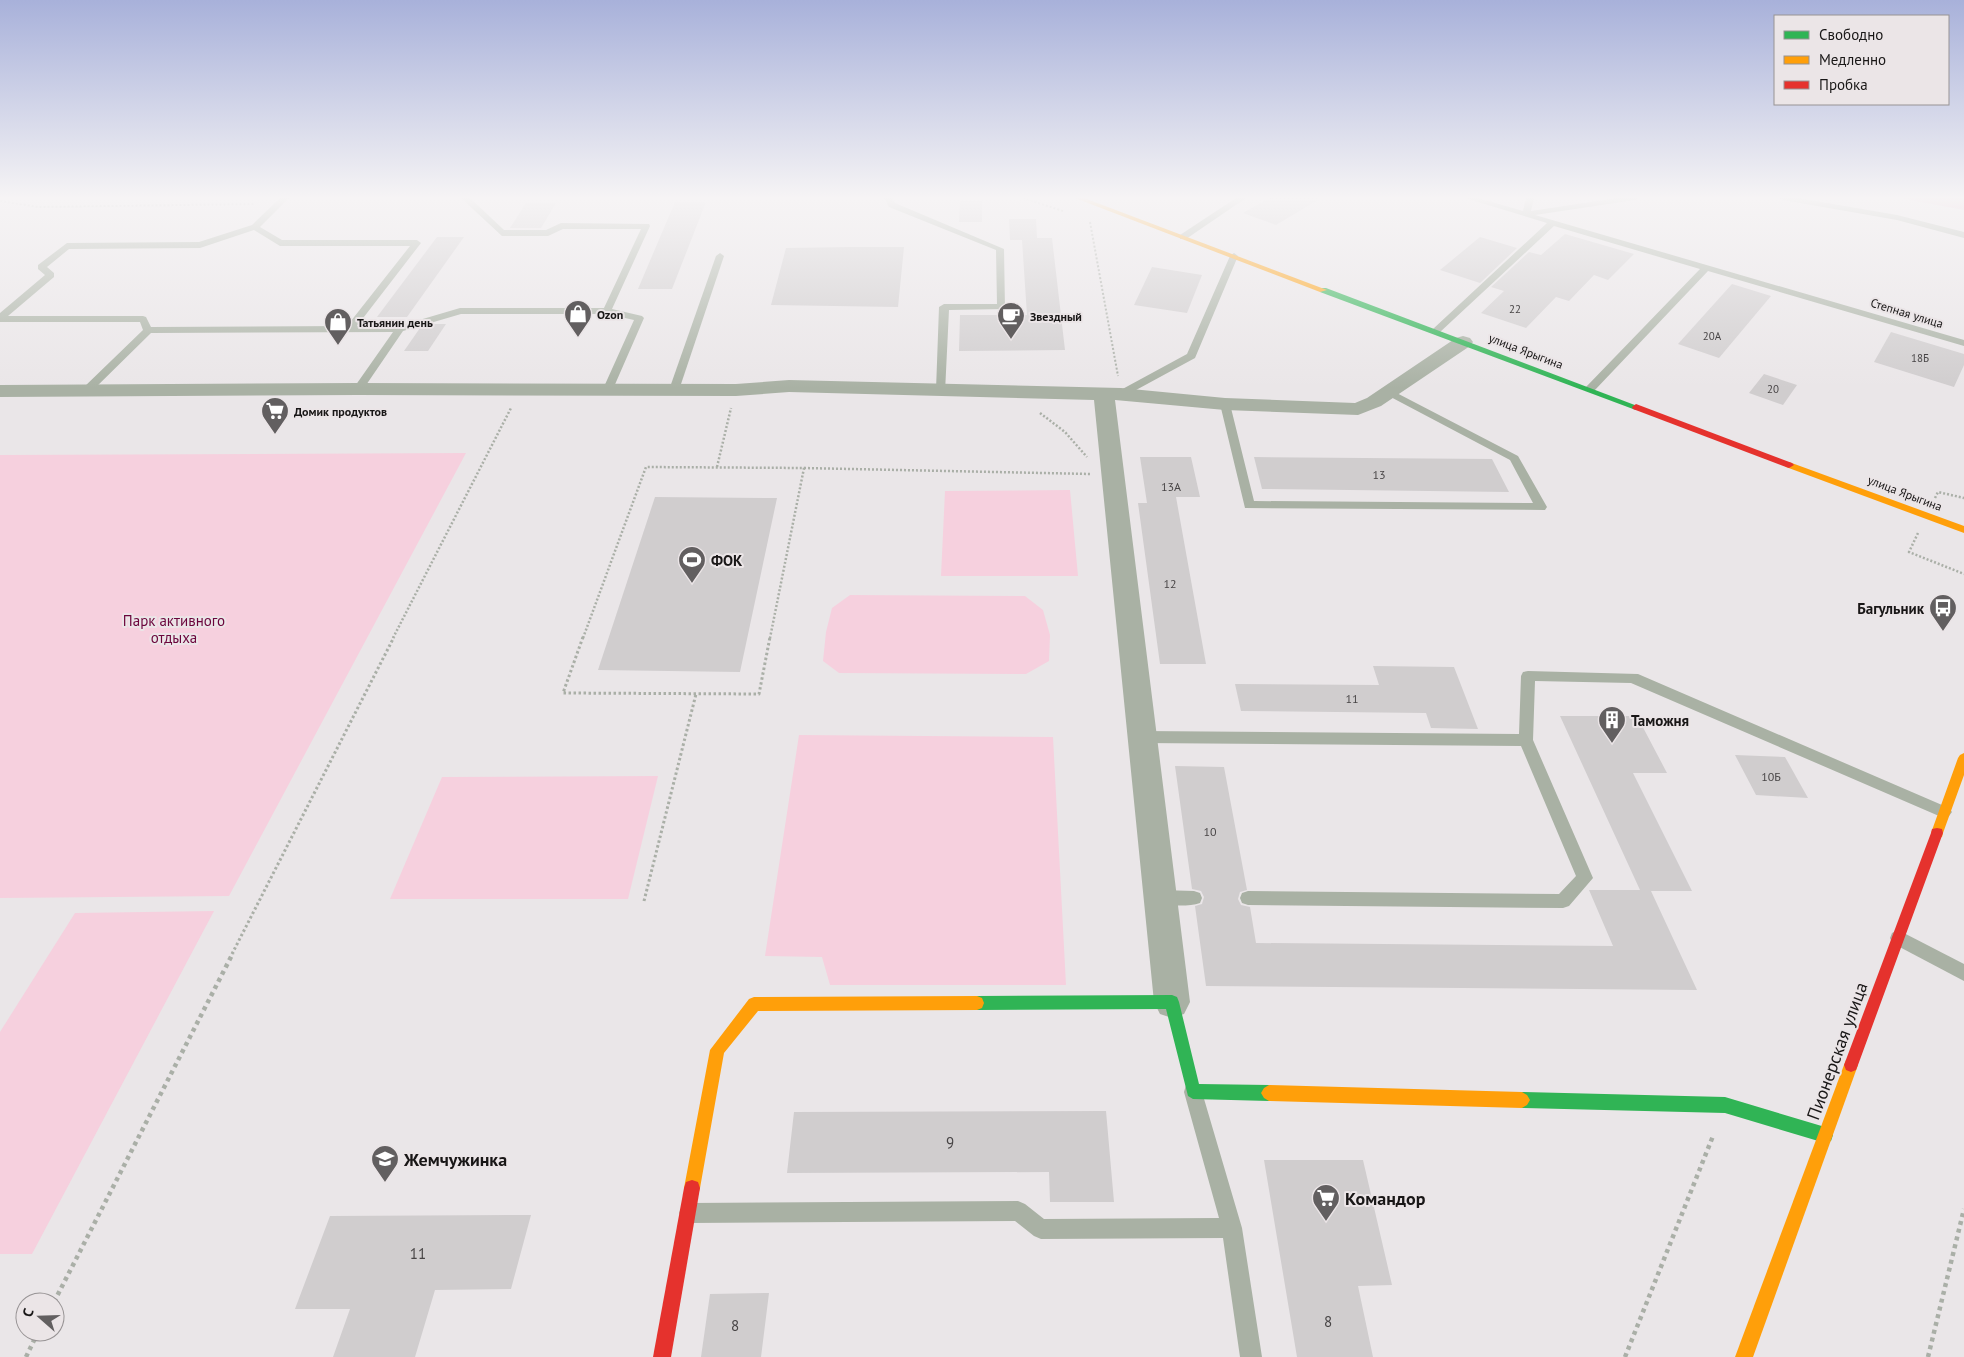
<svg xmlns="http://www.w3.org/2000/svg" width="1964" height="1357" viewBox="0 0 1964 1357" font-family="'PT Sans',sans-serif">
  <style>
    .green { fill: #f6d0de }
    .water { fill: #e9adc4 }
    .building { fill: #d0cdce }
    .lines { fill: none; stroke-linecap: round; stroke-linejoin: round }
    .path-far3 { stroke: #aaafa7; stroke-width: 2; stroke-dasharray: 2 2; stroke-linecap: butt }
    .path-far2 { stroke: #aaafa7; stroke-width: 2.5; stroke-dasharray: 2 2; stroke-linecap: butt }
    .path-far1 { stroke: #aaafa7; stroke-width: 3; stroke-dasharray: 2.5 2.5; stroke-linecap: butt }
    .path { stroke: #aaafa7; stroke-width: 4.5; stroke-dasharray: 4 4; stroke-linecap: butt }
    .lane { fill: #a9b1a4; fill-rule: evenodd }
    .street { fill: #a9b1a4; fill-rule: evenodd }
    .fast { fill: #30b455; fill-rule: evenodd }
    .slow { fill: #ff9f0a; fill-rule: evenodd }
    .jam { fill: #e5322d; fill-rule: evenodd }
    .labels { text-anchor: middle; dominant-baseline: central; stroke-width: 4; stroke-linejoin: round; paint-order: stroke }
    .far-number-label { font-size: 11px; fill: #474445 }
    .far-street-label { font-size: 12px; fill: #191717; stroke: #ebe5e7 }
    .far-poi-label { font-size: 12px; font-weight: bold; fill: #191717; stroke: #ebe5e7; text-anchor: start }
    .number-label { font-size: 12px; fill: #474445 }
    .poi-label { font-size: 15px; font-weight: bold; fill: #191717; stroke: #ebe5e7; text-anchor: start }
    .park-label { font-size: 15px; fill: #6b053c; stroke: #ebe5e7 }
    .near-number-label { font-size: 15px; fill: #474445 }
    .near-street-label { font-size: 18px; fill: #191717; stroke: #ebe5e7 }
    .near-poi-label { font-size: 18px; font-weight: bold; fill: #191717; stroke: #ebe5e7; text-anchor: start }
  </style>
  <rect width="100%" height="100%" fill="#eae6e8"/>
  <g class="green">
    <polygon points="466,453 229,896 0,898 0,455"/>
    <polygon points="1070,490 1078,576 941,576 945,491"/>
    <polygon points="850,595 1025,596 1043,610 1050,635 1049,661 1026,674 839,673 823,661 826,632 832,608"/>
    <polygon points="799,735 1053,737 1066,985 830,985 822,957 765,956"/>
    <polygon points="658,776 628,899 390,899 442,777"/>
    <polygon points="214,911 32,1254 0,1254 0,1032 75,913"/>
  </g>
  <polygon class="water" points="1900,198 1964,198 1964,210"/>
  <g class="building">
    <polygon points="1269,198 1321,198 1276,225 1243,213"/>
    <polygon points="960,201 982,201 982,222 959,222"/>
    <polygon points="675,202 706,202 672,289 638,289"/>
    <polygon points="526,203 556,203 541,228 510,228"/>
    <polygon points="1009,219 1036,219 1037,238 1052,238 1065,350 959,351 960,315 1027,315 1022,240 1010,240"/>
    <polygon points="1565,234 1634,254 1608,280 1594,275 1569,301 1556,297 1526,328 1481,313 1504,291 1491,287 1529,252 1541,255"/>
    <polygon points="437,237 464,237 407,317 377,317"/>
    <polygon points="1480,237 1517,248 1480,283 1440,270"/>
    <polygon points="852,247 904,247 898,307 771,305 786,248"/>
    <polygon points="1152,267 1202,275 1187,313 1134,305"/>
    <polygon points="1732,284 1771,296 1719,358 1678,344"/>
    <polygon points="433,324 446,324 428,351 404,351 420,328"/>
    <polygon points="1891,332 1964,354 1964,365 1954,387 1874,362"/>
    <polygon points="1764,374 1797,385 1783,405 1749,393"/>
    <polygon points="1140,457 1191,457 1200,497 1176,497 1206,664 1160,664 1138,503 1147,503"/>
    <polygon points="1254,457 1492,459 1509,492 1262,489"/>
    <polygon points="655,497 777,498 740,672 598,670"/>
    <polygon points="1373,666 1454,667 1478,729 1431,728 1426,713 1241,711 1235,684 1379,685"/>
    <polygon points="1560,716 1637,716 1667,773 1633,773 1692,891 1651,891 1697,990 1206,986 1195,906 1202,904 1204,897 1201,891 1192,889 1175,766 1224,767 1247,890 1240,892 1238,899 1241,905 1250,907 1256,943 1613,946 1589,890 1640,890"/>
    <polygon points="1735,755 1785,757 1808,798 1756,795"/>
    <polygon points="1106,1111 1114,1202 1050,1202 1049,1172 787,1173 794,1112"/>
    <polygon points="1264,1160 1363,1160 1392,1285 1358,1286 1373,1357 1297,1357"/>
    <polygon points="531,1215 511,1289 435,1290 415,1357 333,1357 350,1309 295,1309 330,1216"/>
    <polygon points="769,1293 761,1357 701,1357 710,1294"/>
  </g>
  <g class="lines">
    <g class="path-far3">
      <polyline points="1023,198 1063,211"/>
      <polyline points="0,201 38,207 254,204"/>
      <polyline points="1090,222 1118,376"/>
    </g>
    <g class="path-far2">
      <polyline points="1040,413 1065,432 1087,457"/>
      <polyline points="717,467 731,408"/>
      <polyline points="804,468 1090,474"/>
      <polyline points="1935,498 1938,492 1964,498"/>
      <polyline points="1918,533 1909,552 1964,574"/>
      <polyline points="393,638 511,408"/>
      <polyline points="583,638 646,467 804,468 770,638"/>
    </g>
    <g class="path-far1">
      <polyline points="583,637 563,693 759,694 770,637"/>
      <polyline points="644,901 696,694"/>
      <polyline points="232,954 394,637"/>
    </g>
    <g class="path">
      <polyline points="54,1302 233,953"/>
      <polyline points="26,1357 38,1332"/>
      <polyline points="1625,1357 1713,1136"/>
      <polyline points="1928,1357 1964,1209"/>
    </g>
    <g class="lane">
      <path d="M 280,198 L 289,198 L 260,227 L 282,240 L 417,240 L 421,243 L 357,326 L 399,326 L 460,308 L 604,308 L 641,229 L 563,229 L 548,236 L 502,236 L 461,198 L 470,198 L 504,230 L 546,230 L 561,223 L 649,224 L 650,226 L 612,309 L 642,316 L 644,318 L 613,389 L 608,392 L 603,389 L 634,320 L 607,314 L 461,314 L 403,331 L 362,391 L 358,392 L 353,389 L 393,332 L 151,333 L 90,393 L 86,394 L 81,391 L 82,389 L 143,330 L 140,322 L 0,322 L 0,313 L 45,275 L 38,269 L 38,265 L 67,243 L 199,242 L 252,225 ZM 254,230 L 280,246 L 410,246 L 347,326 L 151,327 L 146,317 L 143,316 L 8,316 L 54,277 L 54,273 L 47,267 L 69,249 L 200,248 Z"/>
      <polygon points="884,198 892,198 895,203 1004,249 1005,309 949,310 945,392 937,392 936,390 939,307 944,304 997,304 996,250 889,207"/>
      <polygon points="1236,198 1246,198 1186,239 1180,239 1180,235"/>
      <polygon points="1465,198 1478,198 1523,211 1526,198 1534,198 1531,211 1617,198 1639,198 1635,200 1535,215 1964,340 1964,346 1708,271 1594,391 1586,391 1585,389 1586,387 1700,269 1554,226 1439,333 1433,333 1433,329 1547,223"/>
      <polygon points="1779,198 1798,198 1897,215 1964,232 1964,238 1897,220 1783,200"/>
      <polygon points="720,253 724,256 679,390 678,392 670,392 669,390 716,256"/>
      <polygon points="1234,253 1238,256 1195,358 1125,396 1117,396 1116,394 1117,392 1187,354 1230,256"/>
      <polygon points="1389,389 1518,456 1547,507 1545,510 1245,508 1220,404 1225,401 1230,404 1254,501 1533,503 1510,460 1385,394 1384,392 1385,390"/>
      <polygon points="1528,671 1638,674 1949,808 1952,812 1949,816 1944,818 1939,816 1631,683 1535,681 1533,740 1593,878 1569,906 1563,908 1248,905 1242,903 1240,898 1242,893 1248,891 1559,894 1576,876 1521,746 1142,743 1137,741 1135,737 1137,733 1142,731 1519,734 1521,676 1523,672"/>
      <path d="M 1160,890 L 1194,891 L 1200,893 L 1202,898 L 1200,903 C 1188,907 1166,906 1154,902 L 1152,897 L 1154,892 Z"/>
      <polygon points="1898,930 1964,964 1964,981 1892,943 1890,938 1892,933"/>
      <polygon points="1193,1083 1200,1085 1202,1092 1242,1228 1262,1357 1240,1357 1223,1238 1041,1239 1034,1236 1015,1221 689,1223 682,1220 679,1213 682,1206 689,1203 1018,1201 1025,1204 1044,1219 1219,1218 1184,1092 1186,1085"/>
    </g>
    <polygon class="street" points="1463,336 1470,338 1473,342 1470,346 1381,406 1358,415 1225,410 1115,400 1190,1002 1184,1014 1172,1018 1160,1014 1154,1002 1094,400 789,392 736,396 358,395 0,397 0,385 358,383 736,384 789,380 1121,388 1225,398 1355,403 1367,398 1456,338"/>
    <g class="fast">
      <polygon points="1320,288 1326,288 1640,407 1636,410 1633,409 1320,292"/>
      <polygon points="1172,995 1177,997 1179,1002 1199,1084 1269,1085 1274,1088 1277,1093 1274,1098 1269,1101 1193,1099 1188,1096 1166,1009 977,1010 972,1008 970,1003 972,998 977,996"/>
      <polygon points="1522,1092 1725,1097 1825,1127 1831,1129 1833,1135 1831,1141 1825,1143 1725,1113 1522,1108 1517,1105 1514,1100 1517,1095"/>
    </g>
    <g class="slow">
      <polygon points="1075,198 1084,198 1327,290 1320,292"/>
      <polygon points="1789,462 1964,526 1964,533 1786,467 1784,465"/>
      <polygon points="1964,753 1964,775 1943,833 1942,837 1937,838 1932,837 1931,833 1958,758 1960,755"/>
      <polygon points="977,996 982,998 984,1003 982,1008 977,1010 758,1011 724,1053 700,1188 698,1194 692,1196 686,1194 684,1188 710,1050 749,999 754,997"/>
      <polygon points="1851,1058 1856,1060 1858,1065 1753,1357 1735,1357 1844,1065 1846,1060"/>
      <polygon points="1269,1085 1522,1092 1527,1095 1530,1100 1527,1105 1522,1108 1269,1101 1264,1098 1261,1093 1264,1088"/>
    </g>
    <g class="jam">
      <polygon points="1636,404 1792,463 1794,465 1789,468 1786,467 1633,409 1632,407"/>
      <polygon points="1937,828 1942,829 1943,833 1858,1065 1856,1070 1851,1072 1846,1070 1844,1065 1931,833 1932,829"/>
      <polygon points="692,1180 698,1182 700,1188 671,1357 653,1357 684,1188 686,1182"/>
    </g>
  </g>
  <linearGradient id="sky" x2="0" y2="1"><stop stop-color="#a8b1da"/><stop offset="0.51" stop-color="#f6f4f5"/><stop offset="1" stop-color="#f6f4f5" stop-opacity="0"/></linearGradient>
  <rect width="1964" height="388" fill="url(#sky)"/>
  <defs>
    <symbol id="shop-pin" viewBox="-11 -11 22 30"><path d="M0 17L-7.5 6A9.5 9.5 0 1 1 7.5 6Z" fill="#625f60" stroke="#ebe5e7"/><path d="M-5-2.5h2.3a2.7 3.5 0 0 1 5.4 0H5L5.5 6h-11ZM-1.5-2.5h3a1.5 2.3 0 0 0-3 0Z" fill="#fff"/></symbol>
    <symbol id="cafe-pin" viewBox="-11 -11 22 30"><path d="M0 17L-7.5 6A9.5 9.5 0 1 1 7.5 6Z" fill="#625f60" stroke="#ebe5e7"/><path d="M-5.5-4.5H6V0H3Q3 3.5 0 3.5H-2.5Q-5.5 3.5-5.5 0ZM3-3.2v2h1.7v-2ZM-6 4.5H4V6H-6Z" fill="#fff"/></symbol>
    <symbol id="supermarket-pin" viewBox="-11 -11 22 30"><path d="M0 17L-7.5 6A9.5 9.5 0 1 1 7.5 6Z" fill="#625f60" stroke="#ebe5e7"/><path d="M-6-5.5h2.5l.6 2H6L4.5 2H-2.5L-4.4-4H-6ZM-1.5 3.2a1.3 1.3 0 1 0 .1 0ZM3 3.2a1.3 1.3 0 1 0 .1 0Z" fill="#fff"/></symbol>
    <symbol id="stadium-pin" viewBox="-11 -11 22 30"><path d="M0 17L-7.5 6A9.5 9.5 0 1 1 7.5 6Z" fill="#625f60" stroke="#ebe5e7"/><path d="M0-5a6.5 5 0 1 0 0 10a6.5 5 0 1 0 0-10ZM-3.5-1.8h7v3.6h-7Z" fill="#fff"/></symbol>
    <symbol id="bus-pin" viewBox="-11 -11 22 30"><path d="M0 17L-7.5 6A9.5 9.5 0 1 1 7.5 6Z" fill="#625f60" stroke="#ebe5e7"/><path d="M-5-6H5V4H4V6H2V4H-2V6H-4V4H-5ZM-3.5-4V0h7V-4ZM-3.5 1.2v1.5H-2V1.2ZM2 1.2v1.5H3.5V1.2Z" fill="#fff"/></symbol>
    <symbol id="building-pin" viewBox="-11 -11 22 30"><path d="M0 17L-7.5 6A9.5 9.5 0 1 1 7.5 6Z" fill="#625f60" stroke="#ebe5e7"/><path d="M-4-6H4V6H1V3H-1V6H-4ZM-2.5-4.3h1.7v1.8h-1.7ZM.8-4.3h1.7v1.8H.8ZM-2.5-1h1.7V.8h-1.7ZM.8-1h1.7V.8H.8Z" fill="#fff"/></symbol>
    <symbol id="school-pin" viewBox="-11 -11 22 30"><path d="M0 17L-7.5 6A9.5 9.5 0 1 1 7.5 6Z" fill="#625f60" stroke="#ebe5e7"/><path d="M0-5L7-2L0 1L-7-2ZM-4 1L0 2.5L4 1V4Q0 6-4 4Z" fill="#fff"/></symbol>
  </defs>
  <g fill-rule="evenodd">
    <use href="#shop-pin" x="562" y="298" width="32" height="43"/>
    <use href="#cafe-pin" x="995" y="300" width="32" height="43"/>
    <use href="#shop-pin" x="322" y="306" width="32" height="43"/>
    <use href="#supermarket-pin" x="259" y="395" width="32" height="43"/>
    <use href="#stadium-pin" x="676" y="544" width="32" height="43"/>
    <use href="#bus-pin" x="1927" y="592" width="32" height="43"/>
    <use href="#building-pin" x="1596" y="704" width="32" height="43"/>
    <use href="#school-pin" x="369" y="1143" width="32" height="43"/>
    <use href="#supermarket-pin" x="1310" y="1182" width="32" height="43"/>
  </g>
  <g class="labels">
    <g class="far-number-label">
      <text x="1515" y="309">22</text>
      <text x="1712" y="336">20А</text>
      <text x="1920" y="358">18Б</text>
      <text x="1773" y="389">20</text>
    </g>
    <g class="far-street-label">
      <text transform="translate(1907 313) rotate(17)">Степная улица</text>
      <text transform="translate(1526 351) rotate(21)">улица Ярыгина</text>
      <text transform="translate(1905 493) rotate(21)">улица Ярыгина</text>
    </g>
    <g class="far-poi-label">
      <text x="597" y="314">Ozon</text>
      <text x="1030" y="316">Звездный</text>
      <text x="357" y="322">Татьянин день</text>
      <text x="294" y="411">Домик продуктов</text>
    </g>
    <g class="number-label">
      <text x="1379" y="474">13</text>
      <text x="1171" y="486">13А</text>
      <text x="1170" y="583">12</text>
      <text x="1352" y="698">11</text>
      <text x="1771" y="776">10Б</text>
      <text x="1210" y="831">10</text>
    </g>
    <g class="poi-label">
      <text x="711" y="560">ФОК</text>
      <text x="1924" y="608" text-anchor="end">Багульник</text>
      <text x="1631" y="720">Таможня</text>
    </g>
    <g class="park-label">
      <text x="174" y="620">Парк активного<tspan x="174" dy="17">отдыха</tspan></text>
    </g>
    <g class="near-number-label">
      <text x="950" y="1142">9</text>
      <text x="418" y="1253">11</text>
      <text x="1328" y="1321">8</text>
      <text x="735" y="1325">8</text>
    </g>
    <g class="near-street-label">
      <text transform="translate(1837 1051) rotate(-70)">Пионерская улица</text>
    </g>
    <g class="near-poi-label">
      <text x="404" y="1159">Жемчужинка</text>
      <text x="1345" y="1198">Командор</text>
    </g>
  </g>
  <rect x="1774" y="15" width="175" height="90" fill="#ebe5e7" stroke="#979394"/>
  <rect x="1784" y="31" width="25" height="8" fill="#30b455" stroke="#979394"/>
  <text x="1819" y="40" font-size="15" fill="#191717">Свободно</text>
  <rect x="1784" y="56" width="25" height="8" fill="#ff9f0a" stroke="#979394"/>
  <text x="1819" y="65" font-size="15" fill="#191717">Медленно</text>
  <rect x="1784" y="81" width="25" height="8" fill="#e5322d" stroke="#979394"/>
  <text x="1819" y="90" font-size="15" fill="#191717">Пробка</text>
  <g transform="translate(40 1317) rotate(290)"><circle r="24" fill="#ebe5e7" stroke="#979394"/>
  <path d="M0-4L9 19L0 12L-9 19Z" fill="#625f60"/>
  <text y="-8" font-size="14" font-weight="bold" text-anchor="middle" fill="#191717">С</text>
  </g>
</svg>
